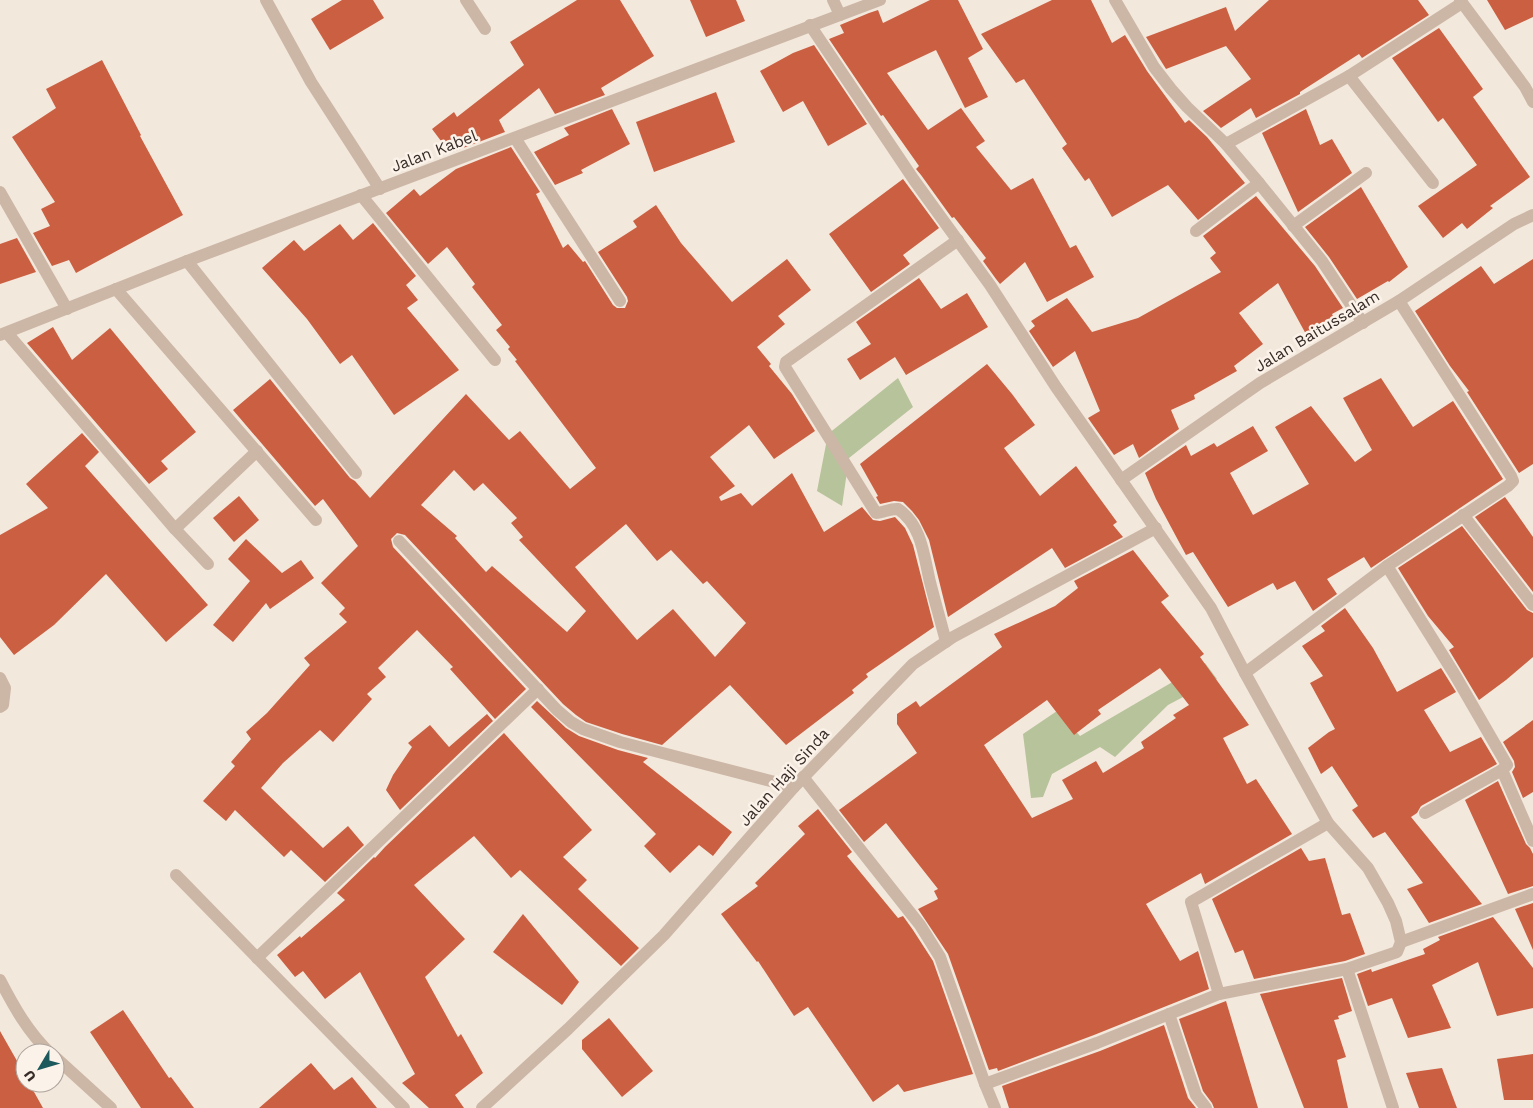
<svg xmlns="http://www.w3.org/2000/svg" width="1533" height="1108" viewBox="0 0 1533 1108" font-family="'Work Sans',sans-serif">
  <style>
    .green { fill: #b7c39b }
    .building { fill: #cb5f42; fill-rule: evenodd }
    .lines { fill: none; stroke-linecap: round; stroke-linejoin: round }
    .street { stroke: #ccb7a7; stroke-width: 12 }
    .labels { text-anchor: middle; dominant-baseline: central; stroke-width: 5; stroke-linejoin: round; paint-order: stroke }
    .street-label { font-size: 16px; fill: #382d28; stroke: #fbf2e9 }
  </style>
  <rect width="100%" height="100%" fill="#f3e8dc"/>
  <g class="green">
    <polygon points="898,378 913,407 849,458 842,506 817,491 828,434"/>
    <polygon points="1205,663 1217,679 1168,705 1115,757 1100,747 1052,774 1043,797 1031,798 1023,734 1057,711 1080,736"/>
  </g>
  <g class="building">
    <polygon points="342,0 373,0 384,18 330,50 311,19"/>
    <polygon points="577,0 620,0 654,56 601,88 605,95 555,114 539,88 499,120 505,132 450,153 432,129 454,112 457,117 524,65 510,42"/>
    <polygon points="690,0 736,0 745,21 706,37"/>
    <polygon points="930,0 958,0 983,49 968,58 988,97 965,108 936,50 887,73 928,130 961,108 985,141 976,147 1011,190 1033,178 1070,248 1076,245 1094,277 1047,302 1025,262 1000,284 996,279 983,261 986,258 954,217 952,218 921,175 916,169 919,166 883,115 881,116 829,39 844,33 840,25 869,13 878,10 883,23"/>
    <polygon points="1052,0 1091,0 1112,43 1125,35 1147,71 1185,123 1189,120 1207,137 1245,183 1198,220 1168,185 1112,217 1089,178 1085,181 1062,148 1067,144 1024,79 1016,83 981,34"/>
    <polygon points="1269,0 1418,0 1429,15 1362,58 1359,54 1300,92 1300,94 1256,118 1251,108 1221,128 1203,111 1251,79 1226,46 1166,69 1146,37 1226,7 1235,31"/>
    <polygon points="1487,0 1533,0 1533,17 1505,30"/>
    <polygon points="1439,28 1483,89 1473,97 1530,177 1490,206 1493,208 1467,229 1462,223 1443,238 1418,206 1477,165 1443,118 1438,122 1392,58"/>
    <polygon points="814,45 867,124 828,146 803,101 783,112 760,71 793,53"/>
    <polygon points="102,60 141,135 140,136 183,215 76,273 69,260 52,266 33,233 50,226 41,209 55,202 12,137 56,108 46,89"/>
    <polygon points="716,92 735,142 654,172 636,122"/>
    <polygon points="612,109 630,144 581,170 583,173 555,185 534,152 569,135 564,128"/>
    <polygon points="1306,109 1320,145 1332,139 1352,173 1298,212 1262,133"/>
    <path d="M 511,147 L 540,192 L 536,194 L 563,248 L 568,244 L 583,262 L 585,261 L 613,305 L 617,308 L 625,308 L 628,301 L 627,297 L 598,252 L 637,227 L 633,221 L 656,205 L 681,243 L 732,302 L 787,259 L 811,290 L 778,316 L 785,324 L 757,347 L 771,364 L 769,366 L 792,394 L 815,431 L 774,459 L 749,425 L 710,457 L 735,486 L 719,497 L 721,501 L 741,493 L 752,506 L 792,473 L 824,532 L 862,507 L 873,520 L 880,521 L 895,517 L 905,528 L 913,545 L 934,627 L 866,674 L 868,677 L 852,690 L 854,693 L 786,745 L 730,685 L 662,745 L 622,734 L 586,722 L 576,715 L 563,704 L 405,535 L 397,533 L 391,539 L 393,547 L 526,689 L 495,719 L 450,669 L 453,667 L 417,630 L 378,668 L 386,677 L 367,694 L 372,699 L 333,742 L 320,730 L 283,763 L 261,788 L 323,848 L 348,826 L 364,845 L 325,882 L 291,850 L 284,857 L 235,810 L 226,821 L 203,801 L 235,766 L 231,762 L 251,739 L 246,732 L 267,713 L 310,665 L 304,658 L 347,622 L 339,614 L 345,608 L 321,583 L 358,546 L 323,499 L 315,506 L 233,410 L 270,379 L 350,478 L 355,481 L 370,498 L 466,394 L 509,440 L 520,431 L 570,489 L 596,468 L 515,361 L 517,360 L 508,349 L 510,347 L 496,330 L 502,325 L 472,287 L 475,284 L 447,247 L 428,264 L 386,213 L 414,189 L 420,196 L 456,169 ZM 454,470 L 474,491 L 483,483 L 517,518 L 511,523 L 523,537 L 519,540 L 586,611 L 567,632 L 492,566 L 486,572 L 455,538 L 457,536 L 421,505 ZM 626,524 L 657,561 L 671,550 L 703,584 L 707,581 L 746,623 L 715,657 L 673,609 L 637,640 L 575,567 Z"/>
    <polygon points="903,179 939,228 903,255 910,264 871,292 829,234"/>
    <polygon points="1361,187 1408,267 1389,282 1388,281 1357,299 1329,257 1305,227"/>
    <polygon points="1256,196 1315,266 1343,308 1332,314 1335,320 1307,336 1278,283 1239,313 1263,344 1234,366 1237,371 1194,395 1195,399 1171,410 1179,429 1139,458 1133,444 1114,455 1088,418 1100,411 1075,351 1053,367 1029,331 1035,326 1031,321 1067,298 1092,332 1138,318 1221,272 1210,258 1216,253 1203,236"/>
    <polygon points="373,223 416,276 406,285 418,300 407,308 459,370 394,415 352,355 340,364 307,319 262,268 294,240 304,251 340,224 353,240"/>
    <polygon points="17,238 36,272 0,284 0,244"/>
    <polygon points="1533,259 1533,464 1519,473 1467,392 1469,391 1450,366 1415,311 1481,266 1494,284"/>
    <polygon points="919,278 941,309 967,293 988,327 906,375 895,357 860,380 847,359 871,344 856,322"/>
    <polygon points="53,327 72,360 110,328 196,432 161,461 168,469 149,484 27,343"/>
    <polygon points="987,364 1012,394 1035,425 1004,448 1040,496 1076,466 1117,522 1113,525 1123,537 1065,568 1052,548 948,617 929,540 919,520 912,511 903,502 894,501 880,504 876,497 878,496 860,464"/>
    <polygon points="1381,378 1413,427 1453,401 1503,479 1371,568 1364,557 1327,579 1337,594 1313,611 1295,581 1277,590 1273,583 1228,607 1193,552 1186,555 1156,499 1145,473 1186,445 1191,456 1214,443 1217,447 1253,426 1268,451 1230,473 1253,515 1309,484 1275,427 1311,406 1355,462 1372,450 1343,398"/>
    <polygon points="82,433 99,452 85,466 208,605 166,642 106,574 54,625 14,655 0,637 0,535 48,508 26,484"/>
    <polygon points="239,496 259,520 234,542 213,518"/>
    <polygon points="1505,497 1533,537 1533,592 1475,517"/>
    <polygon points="1462,526 1527,610 1533,613 1533,657 1506,680 1479,700 1449,650 1454,647 1428,616 1398,568"/>
    <polygon points="246,539 282,573 301,560 314,578 270,609 266,603 233,642 213,625 250,581 228,559"/>
    <path d="M 1133,550 L 1169,596 L 1161,602 L 1204,654 L 1200,657 L 1249,725 L 1223,738 L 1247,784 L 1256,779 L 1292,834 L 1205,884 L 1201,873 L 1146,904 L 1180,961 L 1198,951 L 1209,989 L 1094,1035 L 998,1071 L 997,1068 L 989,1070 L 948,954 L 918,909 L 938,899 L 934,891 L 938,889 L 886,823 L 864,842 L 839,810 L 917,753 L 897,724 L 897,714 L 916,701 L 920,707 L 1002,647 L 994,634 L 1055,606 L 1078,588 L 1074,581 ZM 1160,668 L 1189,705 L 1173,715 L 1176,718 L 1141,742 L 1144,748 L 1103,773 L 1096,761 L 1062,780 L 1073,799 L 1032,818 L 984,745 L 1047,700 L 1074,735 L 1101,714 L 1098,710 Z"/>
    <polygon points="1345,608 1373,648 1397,692 1441,668 1456,692 1424,710 1450,752 1481,737 1497,764 1421,806 1417,813 1411,817 1482,904 1429,923 1407,889 1423,883 1385,832 1373,838 1352,810 1358,806 1332,766 1321,774 1308,748 1329,732 1335,729 1310,683 1323,676 1302,646 1325,631 1321,626"/>
    <polygon points="537,701 566,728 579,736 618,750 648,758 643,762 732,832 713,856 699,845 670,873 644,846 656,834 531,707"/>
    <polygon points="487,714 493,721 400,810 386,790 393,775 412,747 408,743 430,725 449,747"/>
    <polygon points="1533,720 1533,792 1523,798 1512,772 1515,767 1514,761 1503,742"/>
    <polygon points="504,733 592,830 563,857 587,880 578,889 639,948 621,966 520,870 511,878 474,836 414,885 465,939 425,977 458,1037 461,1034 483,1073 455,1095 464,1108 429,1108 402,1083 415,1074 360,972 325,999 303,971 295,977 277,955 300,936 301,938 345,900 337,893 374,857 375,858 385,847"/>
    <polygon points="1498,781 1526,844 1530,848 1533,854 1533,886 1508,894 1465,800"/>
    <polygon points="818,809 852,852 847,856 898,918 903,916 913,930 933,961 973,1074 904,1092 898,1084 873,1102 808,1007 794,1016 758,961 757,962 721,914 758,886 755,883 805,834 798,826"/>
    <polygon points="1301,848 1309,861 1325,858 1342,915 1350,913 1365,954 1345,961 1254,979 1243,950 1235,953 1212,899"/>
    <polygon points="1533,903 1533,950 1515,909"/>
    <polygon points="523,914 579,982 562,1005 493,952"/>
    <polygon points="1493,917 1533,968 1533,1008 1497,1016 1478,962 1432,985 1451,1028 1408,1038 1392,998 1368,1006 1357,974 1371,969 1372,972 1425,954 1423,949 1440,940 1438,937"/>
    <polygon points="1342,978 1352,1011 1338,1016 1339,1019 1334,1020 1346,1057 1337,1060 1348,1108 1304,1108 1260,994"/>
    <polygon points="1226,1001 1258,1108 1214,1108 1212,1103 1203,1091 1179,1019"/>
    <polygon points="123,1010 169,1078 171,1077 194,1108 141,1108 90,1032"/>
    <polygon points="609,1018 653,1071 622,1097 582,1049 582,1040"/>
    <polygon points="1164,1025 1188,1098 1196,1108 1009,1108 1002,1086 1100,1051"/>
    <polygon points="0,1031 25,1075 25,1083 29,1083 43,1108 0,1108"/>
    <polygon points="1533,1054 1533,1100 1504,1100 1497,1059"/>
    <polygon points="311,1063 334,1090 352,1077 377,1108 259,1108"/>
    <polygon points="1442,1068 1457,1108 1419,1108 1406,1073"/>
  </g>
  <g class="lines">
    <g class="street">
      <polyline points="266,0 311,82 380,189"/>
      <polyline points="466,0 485,29"/>
      <polyline points="833,0 840,15"/>
      <polyline points="1115,0 1154,67 1171,89 1187,107 1226,144 1259,183 1322,261 1363,323"/>
      <polyline points="1460,0 1525,87 1533,102"/>
      <polyline points="810,25 914,180 990,285 1056,387 1211,608 1245,673 1328,823 1368,868 1388,903 1396,921 1401,942 1397,952 1347,969 1219,994 1097,1043 985,1084 995,1108"/>
      <polyline points="1349,76 1433,183"/>
      <polyline points="515,138 620,301"/>
      <polyline points="1226,144 1349,76 1462,3"/>
      <polyline points="0,192 67,309"/>
      <polyline points="361,195 495,360"/>
      <polyline points="1293,226 1366,173"/>
      <polyline points="1196,231 1259,183"/>
      <polyline points="187,261 356,473"/>
      <polyline points="116,289 316,520"/>
      <polyline points="7,333 175,529 208,564"/>
      <polyline points="0,335 187,261 880,0"/>
      <polyline points="1121,480 1260,383 1399,301 1514,224 1533,215"/>
      <polyline points="1463,515 1533,605"/>
      <polyline points="175,529 257,451"/>
      <polyline points="399,541 557,710 571,722 583,729 620,742 794,787"/>
      <polyline points="1387,566 1455,675 1507,765 1502,770"/>
      <path d="M 946,642 C 941,622 935,602 930,582 C 924,557 922,525 898,509 C 890,508 884,513 876,513 L 785,367 L 786,362 L 958,240"/>
      <polyline points="1245,673 1387,566 1508,486 1513,481 1511,476 1399,301"/>
      <polyline points="0,678 5,688 3,705 0,707"/>
      <polyline points="803,777 920,925 940,957 985,1084"/>
      <polyline points="1425,813 1502,770 1533,841"/>
      <polyline points="176,875 404,1108"/>
      <polyline points="1401,942 1533,894"/>
      <polyline points="257,958 538,689"/>
      <polyline points="1347,969 1393,1108"/>
      <path d="M 0,980 C 14,1007 28,1032 50,1053"/>
      <polyline points="1219,994 1191,902 1328,823"/>
      <polyline points="1169,1014 1196,1095 1206,1108"/>
      <polyline points="55,1057 111,1108"/>
      <polyline points="482,1108 568,1029 664,935 794,787 913,664 953,637 1156,528"/>
    </g>
  </g>
  <g class="labels">
    <g class="street-label">
      <text transform="translate(434 151) rotate(-21)">Jalan Kabel</text>
      <text transform="translate(1317 331) rotate(-31)">Jalan Baitussalam</text>
      <text transform="translate(784 777) rotate(-48)">Jalan Haji Sinda</text>
    </g>
  </g>
  <g transform="translate(40 1068) rotate(232)"><circle r="24" fill="#fbf2e9" stroke="#ada39c"/>
  <path d="M0-4L9 19L0 12L-9 19Z" fill="#1b595c"/>
  <text y="-8" font-size="14" font-weight="bold" text-anchor="middle" fill="#382d28">U</text>
  </g>
</svg>
